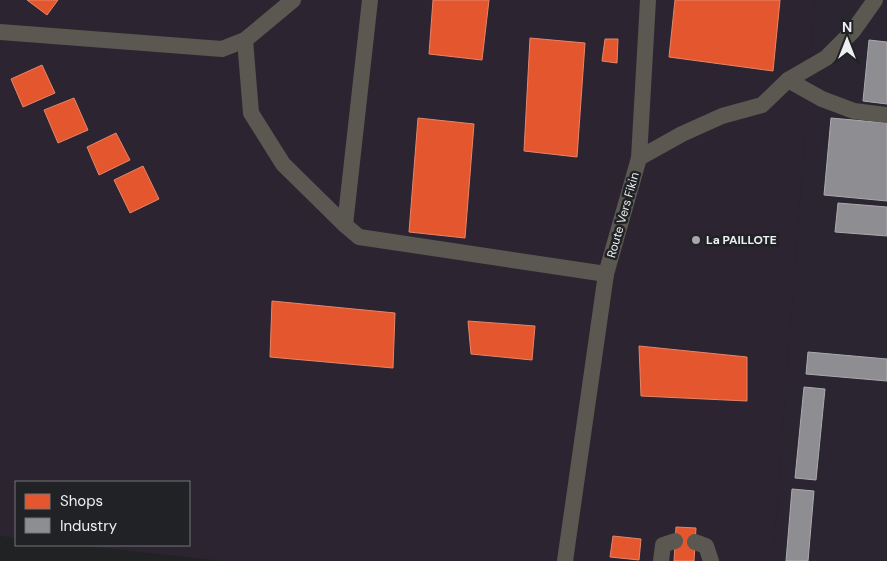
<svg xmlns="http://www.w3.org/2000/svg" width="887" height="561" viewBox="0 0 887 561" font-family="'DM Sans',sans-serif">
  <style>
    .commercial { fill: #2d2431 }
    .industrial { fill: #2b2532 }
    .shops { fill: #e4572e; stroke: #e78568 }
    .industry { fill: #8d8d92; stroke: #aaaaae }
    .lines { fill: none; stroke-linecap: round; stroke-linejoin: round }
    .minor { stroke: #5a5850; stroke-width: 16 }
    .poi-dot { fill: #a6a7a9; stroke: #202225; stroke-width: 2 }
    .labels { text-anchor: middle; dominant-baseline: central; stroke-width: 5; stroke-linejoin: round; paint-order: stroke }
    .street-label { font-size: 12px; fill: #edeff1; stroke: #202225 }
    .poi-label { font-size: 12px; font-weight: bold; fill: #edeff1; stroke: #202225; text-anchor: start }
  </style>
  <rect width="100%" height="100%" fill="#212224"/>
  <polygon class="commercial" points="0,0 815,0 773,561 223,561 77,545 189,545 189,482 16,482 16,538 0,536"/>
  <polygon class="industrial" points="815,0 887,0 887,561 773,561"/>
  <g class="shops">
    <polygon points="27,0 58,0 47,15"/>
    <polygon points="433,0 489,0 482,60 429,54"/>
    <polygon points="675,0 780,0 773,71 669,57"/>
    <polygon points="530,38 585,43 577,157 524,151"/>
    <polygon points="605,39 618,39 617,63 602,61"/>
    <polygon points="42,65 55,93 23,107 11,79"/>
    <polygon points="74,98 88,130 58,143 44,110"/>
    <polygon points="418,118 474,124 465,238 409,232"/>
    <polygon points="116,133 130,160 99,175 87,147"/>
    <polygon points="143,166 159,199 130,213 114,180"/>
    <polygon points="272,301 395,313 393,368 270,357"/>
    <polygon points="468,321 535,326 532,360 471,354"/>
    <polygon points="639,346 747,357 747,401 641,396"/>
    <polygon points="676,527 696,528 694,561 674,561"/>
    <polygon points="613,536 641,539 639,560 610,557"/>
  </g>
  <g class="industry">
    <polygon points="869,40 887,42 887,104 863,101"/>
    <polygon points="831,118 887,123 887,201 824,195"/>
    <polygon points="838,203 887,207 887,236 835,232"/>
    <polygon points="808,352 887,359 887,381 806,374"/>
    <polygon points="804,387 825,389 816,480 795,478"/>
    <polygon points="792,489 814,491 808,561 786,561"/>
  </g>
  <g class="lines">
    <g class="minor">
      <polyline points="370,0 345,225 359,237 606,274"/>
      <polyline points="0,32 222,49 245,40 293,0"/>
      <polyline points="245,40 251,113 283,164 345,225"/>
      <polyline points="788,80 822,99 854,111 887,115"/>
      <polyline points="639,158 648,0"/>
      <polyline points="695,542 706,546 711,561"/>
      <polyline points="565,561 606,274 639,158 682,134 722,116 762,105 788,80 826,58 853,31 875,0"/>
      <polyline points="661,561 663,545 675,541"/>
    </g>
  </g>
  <circle class="poi-dot" cx="696" cy="240" r="5"/>
  <g class="labels">
    <g class="street-label">
      <text transform="translate(623 215) rotate(-74)">Route Vers Fikin</text>
    </g>
    <g class="poi-label">
      <text x="706" y="240">La PAILLOTE</text>
    </g>
  </g>
  <rect x="15" y="481" width="175" height="65" fill="#202225" stroke="#727477"/>
  <rect x="25" y="494" width="25" height="15" fill="#e4572e" stroke="#727477"/>
  <text x="60" y="506" font-size="15" fill="#edeff1">Shops</text>
  <rect x="25" y="518" width="25" height="15" fill="#8d8d92" stroke="#727477"/>
  <text x="60" y="531" font-size="15" fill="#edeff1">Industry</text>
  <g transform="translate(847 40)" stroke="#202225" stroke-width="4" paint-order="stroke">
  <path d="M0-4L9 19L0 12L-9 19Z" fill="#edeff1"/>
  <text y="-8" font-size="14" font-weight="bold" text-anchor="middle" fill="#edeff1">N</text>
  </g>
</svg>
